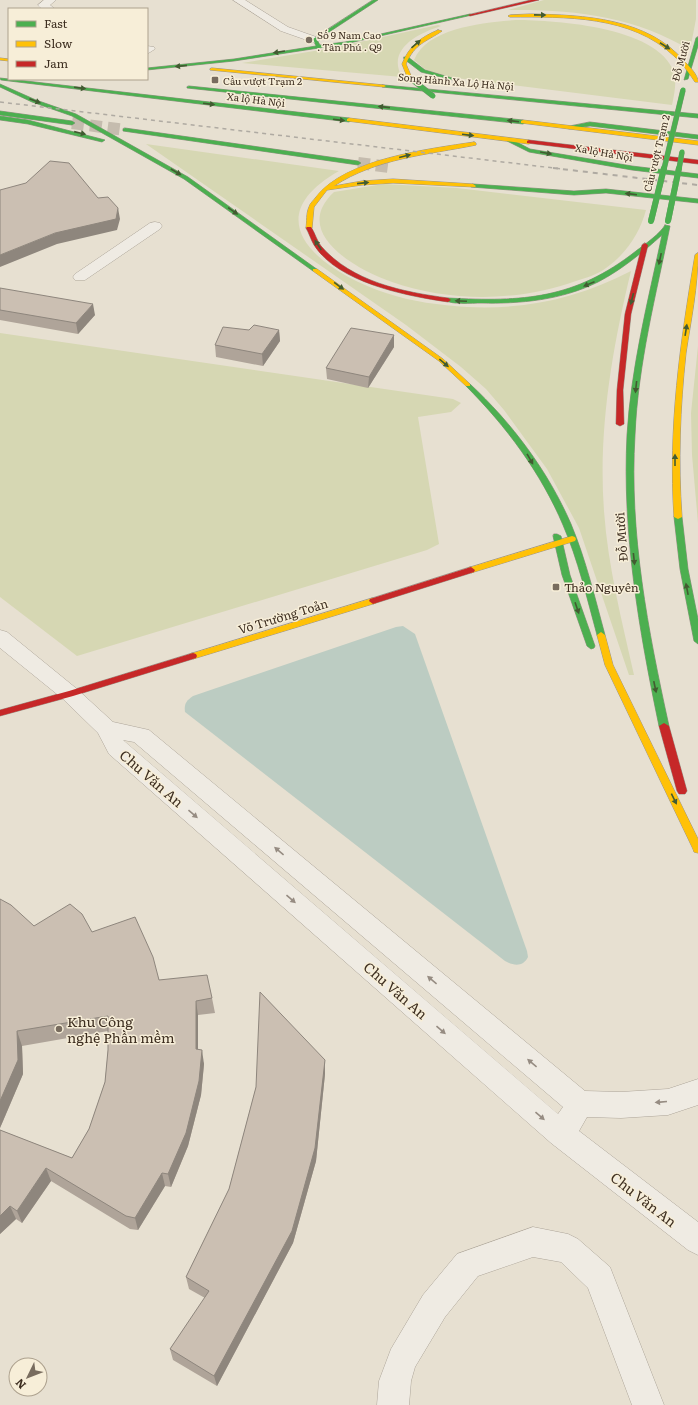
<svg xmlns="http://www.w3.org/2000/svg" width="698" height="1405" viewBox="0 0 698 1405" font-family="Literata,serif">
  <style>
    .green { fill: #d6d7b3 }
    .water { fill: #bcccc2 }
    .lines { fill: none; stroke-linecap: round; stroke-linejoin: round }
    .secondary-tunnel { stroke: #c5bcae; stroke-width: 12; stroke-dasharray: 12 6; stroke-linecap: butt }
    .street-casing { stroke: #ada599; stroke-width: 1 }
    .fast-casing { stroke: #9c958a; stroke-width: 1 }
    .slow-casing { stroke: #9c958a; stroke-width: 1 }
    .jam-casing { stroke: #9c958a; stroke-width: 1 }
    .street { fill: #efebe3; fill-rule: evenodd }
    .fast { fill: #4caf50; fill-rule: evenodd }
    .slow { fill: #ffc107; fill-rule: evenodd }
    .jam { fill: #c62828; fill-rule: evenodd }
    .rail-far1 { stroke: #afaaa2; stroke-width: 1.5; stroke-dasharray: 4 4; stroke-linecap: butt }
    .rail { stroke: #afaaa2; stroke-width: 2; stroke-dasharray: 5 5; stroke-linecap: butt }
    .fast-bridge-far1-casing { stroke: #928b80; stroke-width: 5.5; stroke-linecap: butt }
    .fast-bridge-casing { stroke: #928b80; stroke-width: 6; stroke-linecap: butt }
    .fast-bridge-far1 { stroke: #4caf50; stroke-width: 5 }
    .fast-bridge { stroke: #4caf50; stroke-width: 6 }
    .wall { fill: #afa499 }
    .shaded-wall { fill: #8e867d }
    .building { fill: #cbbfb2; stroke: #8e867d }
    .oneway { fill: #425b31 }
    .oneway2 { fill: #968c82 }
    .poi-dot { fill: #786c5e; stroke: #f7eed8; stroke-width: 1.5 }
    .labels { text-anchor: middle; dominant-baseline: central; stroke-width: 3; stroke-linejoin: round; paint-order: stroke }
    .far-poi-label { font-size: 10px; fill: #3d2e20; stroke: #f7eed8; text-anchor: start }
    .far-street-label { font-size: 10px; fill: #3d2e20; stroke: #f7eed8 }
    .street-label { font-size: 12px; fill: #3d2e20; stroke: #f7eed8 }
    .poi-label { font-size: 12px; fill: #3d2e20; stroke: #f7eed8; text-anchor: start }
    .near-street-label { font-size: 14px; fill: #3d2e20; stroke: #f7eed8 }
    .near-poi-label { font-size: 14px; fill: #3d2e20; stroke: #f7eed8; text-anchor: start }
  </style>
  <rect width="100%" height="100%" fill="#e7e0d1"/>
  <g class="green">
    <path d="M 544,0 L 696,0 L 696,19 L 690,50 C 635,16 571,9 508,10 Z"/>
    <path d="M 516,20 C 555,20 666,27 675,77 C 676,86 674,96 672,105 L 432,75 L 414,60 C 428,27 484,23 516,20 Z"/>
    <path d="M 438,25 L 441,26 C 419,33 386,49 402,77 L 242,63 L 332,48 Z"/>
    <path d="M 146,144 L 339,171 C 251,221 325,273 386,293 C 412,302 440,305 467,307 C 526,310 579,298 631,271 C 612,349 598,431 604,511 C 608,567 622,621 634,675 L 629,675 L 579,528 L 547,469 L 504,410 L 486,389 L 461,367 L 406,325 Z"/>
    <path d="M 384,184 L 457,188 L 646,210 C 640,233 626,254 606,268 C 598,274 586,278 576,281 C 519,302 449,302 392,282 C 357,270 290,233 334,192 Z"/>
    <polygon points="0,333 453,399 461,403 451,412 418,417 439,544 427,550 77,656 0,597"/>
    <polygon points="698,346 698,523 692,455 691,413"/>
  </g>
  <path class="water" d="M 403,626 L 415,634 L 527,951 L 528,957 C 523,967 514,966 505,961 L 185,712 C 184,704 186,701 193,696 L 396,627 Z"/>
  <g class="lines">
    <g class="secondary-tunnel">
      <polyline points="72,123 125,130"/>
      <polyline points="358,163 389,167"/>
    </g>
    <defs>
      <g id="street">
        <path d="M 44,0 L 56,0 L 50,5 L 55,9 C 49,9 42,11 38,5 Z"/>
        <polygon points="233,0 245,0 288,27 319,38 320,40 315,43 281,31"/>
        <polygon points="147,46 154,47 155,49 147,54"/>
        <polygon points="155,222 160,223 162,226 160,229 85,280 75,280 73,277 75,274 150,223"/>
        <path d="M 0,630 L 7,632 L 77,689 L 113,722 L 149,730 L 585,1091 L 621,1092 L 668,1089 L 698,1079 L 698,1105 L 668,1115 L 621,1118 L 587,1117 L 579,1131 L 698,1222 L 698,1255 L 688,1250 L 551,1143 L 109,754 L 98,733 L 63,699 L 0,648 ZM 123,740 L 134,742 L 563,1107 L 558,1114 Z"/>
        <polygon points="533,1227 568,1234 578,1239 610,1267 664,1405 632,1405 588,1288 561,1262 533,1257 478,1276 445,1317 415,1367 411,1381 409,1405 377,1405 379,1381 391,1349 423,1295 457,1254"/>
      </g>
      <g id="fast">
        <polygon points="373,0 378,0 317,40 320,45 345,42 470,14 472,15 345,44 234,61 147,70 147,68 234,59 316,46 313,39"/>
        <polygon points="698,37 698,46 688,79 684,80 696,38"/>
        <polygon points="404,57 408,57 425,70 459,80 457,81 421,72 404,59"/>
        <polygon points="0,78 349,118 352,120 349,122 1,80"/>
        <polygon points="0,84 36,100 76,114 188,177 318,270 313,271 184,179 72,116 32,102 0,87"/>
        <polygon points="384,85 698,114 698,118 382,87 382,85"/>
        <polygon points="189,86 523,120 526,122 523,124 187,88 187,87"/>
        <polygon points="0,111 72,121 75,123 72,125 0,115"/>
        <polygon points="0,116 28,120 105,140 102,142 28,124 0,120"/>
        <polygon points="590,122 698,135 698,139 590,126 569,129 566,127"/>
        <polygon points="125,128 358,161 361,163 358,165 123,131 123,129"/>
        <polygon points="509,138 530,149 632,166 698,174 698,178 632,170 529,152 507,141 507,139"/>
        <polygon points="473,184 574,191 606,189 698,199 698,203 606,193 574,195 471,187 470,186"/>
        <path d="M 665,225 L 670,226 C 656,295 638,364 635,435 C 629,533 648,630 669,726 L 664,729 L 659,726 C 639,630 622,533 627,435 C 631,367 648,301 662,235 C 642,253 621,270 598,282 C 562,300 520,304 481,303 C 472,303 451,305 445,300 L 448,298 C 523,302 575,299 636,251 C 644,245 661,233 665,225 Z"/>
        <path d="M 468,383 L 470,384 C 512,423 548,471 571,524 C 586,560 595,598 605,635 L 604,637 L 598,637 L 597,635 C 587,598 578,560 563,525 C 541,473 506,426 466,386 L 466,384 Z"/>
        <polygon points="675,515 678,515 682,517 688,569 698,619 698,644 694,641 680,569 674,517"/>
        <polygon points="554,534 557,534 561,536 570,575 595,646 594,648 591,649 587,646 562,575 553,536"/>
      </g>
      <g id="slow">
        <path d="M 531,14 C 584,15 648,18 685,62 C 690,67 698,75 698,82 L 695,82 C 689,73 682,63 674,56 C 631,15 565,17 510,17 L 508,16 L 510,15 Z"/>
        <path d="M 438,30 L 442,31 C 426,42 415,43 406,64 L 412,78 L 408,79 L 402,64 C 409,46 421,37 438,30 Z"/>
        <polygon points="0,58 9,59 9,61 0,60"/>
        <polygon points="212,68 384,85 386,86 384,87 210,70 210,69"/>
        <polygon points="349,118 529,140 532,142 529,144 347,121 347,119"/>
        <polygon points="523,120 698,141 698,145 521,123 521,121"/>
        <path d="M 474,142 L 476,143 L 476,145 C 427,155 377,158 334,186 L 362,181 L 393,179 L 473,184 L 476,186 L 475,187 L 393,183 L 362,185 L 327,190 L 314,207 L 312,228 L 309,230 L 306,228 C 307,222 306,213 309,207 C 310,203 314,200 316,197 C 345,159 428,149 474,142 Z"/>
        <path d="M 698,253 C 698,287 691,320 686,353 C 680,408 678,462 682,517 L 678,519 L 674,517 C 668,427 680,344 695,255 Z"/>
        <polygon points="313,269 317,269 443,359 470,384 470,386 466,386 439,361 313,271"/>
        <polygon points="572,536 575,537 576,539 575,541 474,572 471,573 467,570 468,568"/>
        <polygon points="373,598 377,601 376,603 193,659 189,656 190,654"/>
        <polygon points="601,632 605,635 613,665 698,839 698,853 694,852 693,849 605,665 597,635"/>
      </g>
      <g id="jam">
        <polygon points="531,0 539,0 470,16 468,15"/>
        <polygon points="529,140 698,160 698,164 527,143 527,141"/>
        <path d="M 307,227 L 311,227 C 315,233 317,241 321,246 C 352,282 403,292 448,298 L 451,300 L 448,302 C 407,296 338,283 314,245 C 311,240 309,233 306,228 Z"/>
        <polygon points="645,243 648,245 631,314 623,390 624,424 620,426 616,424 617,390 625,314 642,245"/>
        <polygon points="471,567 475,570 474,572 376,603 373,604 369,601 370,599"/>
        <polygon points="193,653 196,654 197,656 196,658 73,696 0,716 0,710 69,691"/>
        <polygon points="664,723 669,726 687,791 685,794 679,794 677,791 659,726"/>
      </g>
    </defs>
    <use href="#street" class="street-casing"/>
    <use href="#fast" class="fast-casing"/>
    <use href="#slow" class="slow-casing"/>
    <use href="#jam" class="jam-casing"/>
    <use href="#street" class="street"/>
    <use href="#fast" class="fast"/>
    <use href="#slow" class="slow"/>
    <use href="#jam" class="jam"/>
    <polyline class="rail-far1" points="0,102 562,169"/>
    <polyline class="rail" points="553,168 698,185"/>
    <defs>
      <g id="fast-bridge-far1">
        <polyline points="410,78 433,96"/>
        <polyline points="664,169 683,90"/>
        <polyline points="679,169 682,152"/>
      </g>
      <g id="fast-bridge">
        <polyline points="651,221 664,168"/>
        <polyline points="668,221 679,168"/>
      </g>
    </defs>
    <use href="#fast-bridge-far1" class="fast-bridge-far1-casing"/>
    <use href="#fast-bridge" class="fast-bridge-casing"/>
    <use href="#fast-bridge-far1" class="fast-bridge-far1"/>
    <use href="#fast-bridge" class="fast-bridge"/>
  </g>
  <g class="wall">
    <polygon points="0,288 95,315 78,334 0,320"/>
    <polygon points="249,330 279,330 280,341 263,366 216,357 215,345"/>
    <polygon points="394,335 394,347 368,388 327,379 326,368"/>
    <polygon points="34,926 92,932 159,980 212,998 215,1013 198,1015 198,1049 204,1064 201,1095 188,1146 171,1187 165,1186 138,1230 130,1229 51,1181 22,1223 16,1219 0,1234 0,1130 72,1158 89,1129 105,1082 108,1050 108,1031 22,1046 23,1074 0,1128"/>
    <polygon points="325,1074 316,1161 293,1243 217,1386 173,1360 170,1349 205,1298 189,1289 186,1277 229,1189 256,1087"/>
  </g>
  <g class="shaded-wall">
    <polygon points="118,208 120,219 117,230 57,244 0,267 0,255"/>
    <polygon points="93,304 95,315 78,334 76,323"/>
    <polygon points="279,330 280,341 263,366 262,354"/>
    <polygon points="394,335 394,347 368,388 369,377"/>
    <polygon points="196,1001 198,1015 198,1063 196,1049"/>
    <polygon points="17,1031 22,1046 23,1074 0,1128 0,1101"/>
    <polygon points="202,1050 204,1064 201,1095 188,1146 171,1187 168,1174"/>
    <polygon points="325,1060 325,1074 316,1161 293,1243 217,1386 214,1376"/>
    <polygon points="46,1168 51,1181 22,1223 17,1211"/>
    <polygon points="162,1173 165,1186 138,1230 135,1218"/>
    <polygon points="10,1206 16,1219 0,1234 0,1216"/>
  </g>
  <g class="building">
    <polygon points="50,161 69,163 98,198 108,197 118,208 116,219 55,233 0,255 0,190 26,183"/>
    <polygon points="0,288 93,304 76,323 0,310"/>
    <polygon points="254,325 279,330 262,354 215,345 223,327 249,330"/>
    <polygon points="351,328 394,335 369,377 326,368"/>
    <polygon points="0,899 11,905 34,926 70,904 82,914 92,932 135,917 153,957 159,980 207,975 212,998 196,1001 196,1049 202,1050 199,1081 186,1133 168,1174 162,1173 135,1218 126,1216 46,1168 17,1211 10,1206 0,1216 0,1130 72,1158 89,1129 105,1082 108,1050 108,1016 17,1031 18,1060 0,1101"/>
    <polygon points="260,992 325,1060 315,1148 292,1231 214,1376 170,1349 209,1291 186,1277 229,1189 256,1087"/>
  </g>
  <defs><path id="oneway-solid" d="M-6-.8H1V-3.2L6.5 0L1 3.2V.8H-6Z"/></defs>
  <g class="oneway">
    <use href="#oneway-solid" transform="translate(540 15) rotate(1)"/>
    <use href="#oneway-solid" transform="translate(416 44) rotate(-41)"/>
    <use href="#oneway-solid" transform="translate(665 46) rotate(33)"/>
    <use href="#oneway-solid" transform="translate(279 52) rotate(171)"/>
    <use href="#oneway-solid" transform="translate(181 66) rotate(174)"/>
    <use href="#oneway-solid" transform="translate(80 88) rotate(7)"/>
    <use href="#oneway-solid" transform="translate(35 101) rotate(21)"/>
    <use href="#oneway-solid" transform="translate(209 104) rotate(7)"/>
    <use href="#oneway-solid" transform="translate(384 107) rotate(-174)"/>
    <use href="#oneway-solid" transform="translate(339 120) rotate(7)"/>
    <use href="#oneway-solid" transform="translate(513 121) rotate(-173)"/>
    <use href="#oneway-solid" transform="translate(80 133) rotate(13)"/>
    <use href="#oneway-solid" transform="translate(468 135) rotate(7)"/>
    <use href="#oneway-solid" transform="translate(546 153) rotate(10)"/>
    <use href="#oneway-solid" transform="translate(405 156) rotate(-14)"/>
    <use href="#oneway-solid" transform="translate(176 172) rotate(30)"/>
    <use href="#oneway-solid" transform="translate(363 183) rotate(-6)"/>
    <use href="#oneway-solid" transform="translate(631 194) rotate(-173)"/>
    <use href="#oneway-solid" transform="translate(233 211) rotate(35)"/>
    <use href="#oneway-solid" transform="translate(318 245) rotate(-123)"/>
    <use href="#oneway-solid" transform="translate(660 259) rotate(102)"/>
    <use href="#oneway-solid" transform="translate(589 284) rotate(158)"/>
    <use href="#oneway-solid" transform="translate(339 286) rotate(36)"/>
    <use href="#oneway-solid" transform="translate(632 299) rotate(104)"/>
    <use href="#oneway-solid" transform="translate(461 301) rotate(-177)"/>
    <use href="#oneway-solid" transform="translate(686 330) rotate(-81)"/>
    <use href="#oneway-solid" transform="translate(444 363) rotate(40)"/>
    <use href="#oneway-solid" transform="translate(636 387) rotate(96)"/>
    <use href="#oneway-solid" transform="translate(530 459) rotate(60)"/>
    <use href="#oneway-solid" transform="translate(675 460) rotate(-90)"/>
    <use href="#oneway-solid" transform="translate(634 559) rotate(84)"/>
    <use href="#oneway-solid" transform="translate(687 589) rotate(-101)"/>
    <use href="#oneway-solid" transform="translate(577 608) rotate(71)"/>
    <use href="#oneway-solid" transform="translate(655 687) rotate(78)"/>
    <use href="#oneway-solid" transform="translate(674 799) rotate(64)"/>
  </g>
  <g class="oneway2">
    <use href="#oneway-solid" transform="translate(193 814) rotate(41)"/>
    <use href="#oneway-solid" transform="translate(279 851) rotate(-140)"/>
    <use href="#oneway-solid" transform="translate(291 899) rotate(41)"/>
    <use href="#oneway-solid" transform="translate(432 980) rotate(-140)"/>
    <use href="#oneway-solid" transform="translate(441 1030) rotate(41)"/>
    <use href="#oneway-solid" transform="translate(532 1063) rotate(-140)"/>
    <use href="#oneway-solid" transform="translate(661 1102) rotate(175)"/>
    <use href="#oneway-solid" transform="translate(540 1116) rotate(41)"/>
  </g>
  <g class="poi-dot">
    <circle cx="309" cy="40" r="4"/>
    <rect x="211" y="76" width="8" height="8" rx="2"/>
    <rect x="552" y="583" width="8" height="8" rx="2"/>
    <circle cx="59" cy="1029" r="4"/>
  </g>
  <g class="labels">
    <g class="far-poi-label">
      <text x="317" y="34">Số 9 Nam Cao<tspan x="317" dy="12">. Tân Phú . Q9</tspan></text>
      <text x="223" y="80">Cầu vượt Trạm 2</text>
    </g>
    <g class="far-street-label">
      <text transform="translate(680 61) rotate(-74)">Đỗ Mười</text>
      <text transform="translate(456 81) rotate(5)">Song Hành Xa Lộ Hà Nội</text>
      <text transform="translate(256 99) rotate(7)">Xa lộ Hà Nội</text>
      <text transform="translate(604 152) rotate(10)">Xa lộ Hà Nội</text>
      <text transform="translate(656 153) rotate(-76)">Cầu vượt Trạm 2</text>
    </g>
    <g class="street-label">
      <text transform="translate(621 537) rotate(-94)">Đỗ Mười</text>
      <text transform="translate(283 616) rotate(-17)">Võ Trường Toản</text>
    </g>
    <g class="poi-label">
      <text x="564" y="587">Thảo Nguyên</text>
    </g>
    <g class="near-street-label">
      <text transform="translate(152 778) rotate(41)">Chu Văn An</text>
      <text transform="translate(396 990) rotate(41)">Chu Văn An</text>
      <text transform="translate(644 1199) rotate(38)">Chu Văn An</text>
    </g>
    <g class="near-poi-label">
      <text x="67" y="1021">Khu Công<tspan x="67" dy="16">nghệ Phần mềm</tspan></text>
    </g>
  </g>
  <rect x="8" y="8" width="140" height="72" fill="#f7eed8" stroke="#ada18e"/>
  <rect x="16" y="21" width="20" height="6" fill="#4caf50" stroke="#ada18e"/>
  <text x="44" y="28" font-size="12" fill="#3d2e20">Fast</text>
  <rect x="16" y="41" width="20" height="6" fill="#ffc107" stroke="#ada18e"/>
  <text x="44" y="48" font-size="12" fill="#3d2e20">Slow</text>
  <rect x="16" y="61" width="20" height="6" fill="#c62828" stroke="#ada18e"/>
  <text x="44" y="68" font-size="12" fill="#3d2e20">Jam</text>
  <g transform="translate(28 1377) rotate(227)"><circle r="19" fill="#f7eed8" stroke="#ada18e"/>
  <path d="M0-3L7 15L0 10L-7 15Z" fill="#786c5e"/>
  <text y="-6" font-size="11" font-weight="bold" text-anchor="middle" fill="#3d2e20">N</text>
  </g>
</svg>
